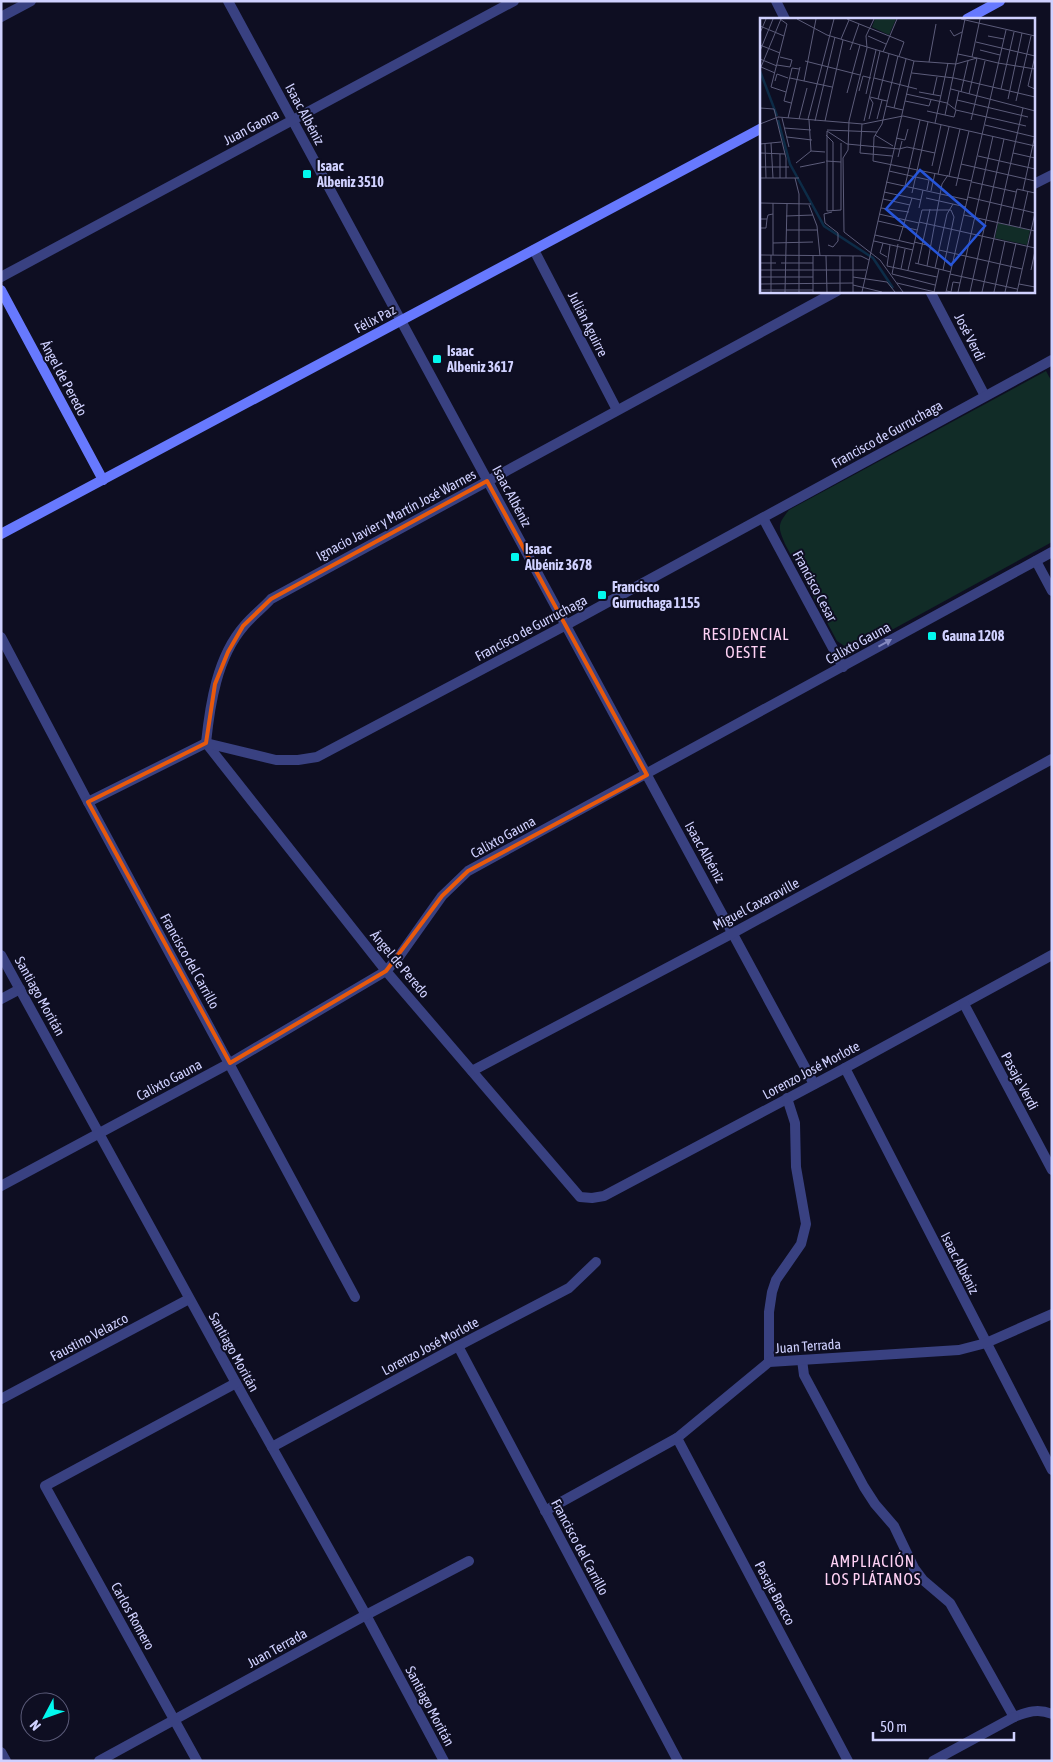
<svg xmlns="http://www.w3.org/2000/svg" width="1053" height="1762" viewBox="0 0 1053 1762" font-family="'Asap Condensed',sans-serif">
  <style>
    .green { fill: #112c27 }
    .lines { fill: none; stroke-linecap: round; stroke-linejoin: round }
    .street { stroke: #394181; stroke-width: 10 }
    .secondary { stroke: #6779fe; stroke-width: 10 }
    .oneway { fill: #8489c0 }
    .marked { fill: none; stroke: #e8590c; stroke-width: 4; stroke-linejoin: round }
    .poi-dot { fill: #02f8ee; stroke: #0e0e22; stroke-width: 2 }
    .labels { text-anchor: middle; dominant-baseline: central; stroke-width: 4; stroke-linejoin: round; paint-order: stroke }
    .street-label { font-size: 14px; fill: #d0d1ff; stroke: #0e0e22 }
    .poi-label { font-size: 14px; font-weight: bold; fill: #d0d1ff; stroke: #0e0e22; text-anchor: start }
    .quarter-label { font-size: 16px; letter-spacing: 1px; fill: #ffd2f5; stroke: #0e0e22 }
    .inset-river { fill: none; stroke: #0d2c47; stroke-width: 2.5 }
    .inset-road { fill: none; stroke: #5c5c7a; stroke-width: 1 }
    .view { fill: #2655da; fill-opacity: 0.15; stroke: #2655da; stroke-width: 2.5 }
    .inset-edge { fill: none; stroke: #d0d1ff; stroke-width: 2.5 }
  </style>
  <rect width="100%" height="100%" fill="#0e0e22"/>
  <path class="green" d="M 1046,371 L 1052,382 L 1052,542 L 857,649 L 846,647 L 837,641 L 785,544 C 778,527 777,525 789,510 Z"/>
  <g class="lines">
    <g class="street">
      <polyline points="228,1 814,1084"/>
      <polyline points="776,1 785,19"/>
      <polyline points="1,17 31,1"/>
      <polyline points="1034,184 1052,175"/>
      <polyline points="534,250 617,410"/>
      <polyline points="1,277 514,1"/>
      <polyline points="930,291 985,396"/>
      <polyline points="763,518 843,667"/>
      <polyline points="1036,561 1052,591"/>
      <polyline points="1,637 88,802 355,1297"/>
      <polyline points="206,743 386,971 580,1197 592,1198 604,1196 845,1068 1052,955"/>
      <path d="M 206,743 C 210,704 217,657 244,626 C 252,616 263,608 271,599 L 837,291"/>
      <polyline points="88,802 206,743 276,760 298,760 317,757 566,625 1052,360"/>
      <polyline points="1,955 236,1383 366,1615 444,1761"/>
      <polyline points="1,999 20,989"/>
      <polyline points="964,1004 1052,1170"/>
      <polyline points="845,1068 1052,1470"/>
      <polyline points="472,1071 733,933 1052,759"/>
      <polyline points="1,1186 230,1063 386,971 398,958 442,896 468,871 1052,552"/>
      <polyline points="458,1346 678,1761"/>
      <path d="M 802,1360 L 804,1375 L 864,1487 L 875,1504 L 894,1526 L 914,1568 L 923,1580 L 950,1603 L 1014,1717 C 1027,1712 1038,1708 1052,1714"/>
      <polyline points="769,1362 769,1312 772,1292 776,1280 801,1244 806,1224 796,1167 795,1123 787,1098"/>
      <polyline points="1,1399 189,1299"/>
      <polyline points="677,1438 848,1761"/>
      <polyline points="272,1447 458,1346 569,1288 596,1262"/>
      <polyline points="545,1511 677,1438 769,1362 959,1350 986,1343 1052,1314"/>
      <polyline points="1,1752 6,1761"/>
      <polyline points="99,1761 366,1615 469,1561"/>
      <polyline points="197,1761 45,1486 236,1383"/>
      <polyline points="933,1761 1014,1717"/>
    </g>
    <g class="secondary">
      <polyline points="967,19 1000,1"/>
      <polyline points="1,290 103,480"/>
      <polyline points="1,534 762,128"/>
    </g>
  </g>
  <defs><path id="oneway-solid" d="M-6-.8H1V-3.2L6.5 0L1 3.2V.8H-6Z" transform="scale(1.25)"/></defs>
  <use class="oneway" href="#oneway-solid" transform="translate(885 643) rotate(-29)"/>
  <path class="marked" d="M 487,481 L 647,775 L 468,871 L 442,896 L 386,971 L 230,1063 L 88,802 L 206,743 L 215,684 L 228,652 L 243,626 L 271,599 Z"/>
  <g class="poi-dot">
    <rect x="302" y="169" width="10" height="10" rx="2.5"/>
    <rect x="432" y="354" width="10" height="10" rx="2.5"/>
    <rect x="510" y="552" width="10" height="10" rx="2.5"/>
    <rect x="597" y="590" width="10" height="10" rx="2.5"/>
    <rect x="927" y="631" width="10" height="10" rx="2.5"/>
  </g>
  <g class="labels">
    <g class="street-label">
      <text transform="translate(305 114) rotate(62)">Isaac Albéniz</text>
      <text transform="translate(251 127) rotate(-28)">Juan Gaona</text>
      <text transform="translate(375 319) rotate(-28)">Félix Paz</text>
      <text transform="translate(588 324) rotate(63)">Julián Aguirre</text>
      <text transform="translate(970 337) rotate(63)">José Verdi</text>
      <text transform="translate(64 378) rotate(62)">Ángel de Peredo</text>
      <text transform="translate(887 434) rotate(-29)">Francisco de Gurruchaga</text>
      <text transform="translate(512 496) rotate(62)">Isaac Albéniz</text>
      <text transform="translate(396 515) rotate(-28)">Ignacio Javier y Martín José Warnes</text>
      <text transform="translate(815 586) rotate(62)">Francisco Cesar</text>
      <text transform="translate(531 628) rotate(-28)">Francisco de Gurruchaga</text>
      <text transform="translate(858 643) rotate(-29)">Calixto Gauna</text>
      <text transform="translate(503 837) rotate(-29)">Calixto Gauna</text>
      <text transform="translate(705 852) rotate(61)">Isaac Albéniz</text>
      <text transform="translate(756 904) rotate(-28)">Miguel Caxaraville</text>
      <text transform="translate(190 961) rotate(61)">Francisco del Carrillo</text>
      <text transform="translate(400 964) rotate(50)">Ángel de Peredo</text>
      <text transform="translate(40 996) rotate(61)">Santiago Moritán</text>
      <text transform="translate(811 1070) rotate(-28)">Lorenzo José Morlote</text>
      <text transform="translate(169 1080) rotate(-28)">Calixto Gauna</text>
      <text transform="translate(1020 1081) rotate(62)">Pasaje Verdi</text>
      <text transform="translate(960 1263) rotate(63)">Isaac Albéniz</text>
      <text transform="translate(89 1337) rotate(-28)">Faustino Velazco</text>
      <text transform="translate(430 1346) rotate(-28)">Lorenzo José Morlote</text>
      <text transform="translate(808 1346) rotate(-4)">Juan Terrada</text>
      <text transform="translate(234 1352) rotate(61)">Santiago Moritán</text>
      <text transform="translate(580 1547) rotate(62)">Francisco del Carrillo</text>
      <text transform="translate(775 1593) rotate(62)">Pasaje Bracco</text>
      <text transform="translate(133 1616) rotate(61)">Carlos Romero</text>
      <text transform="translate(277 1648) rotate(-29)">Juan Terrada</text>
      <text transform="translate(430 1706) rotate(62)">Santiago Moritán</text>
    </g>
    <g class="poi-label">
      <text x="317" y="166">Isaac<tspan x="317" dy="16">Albeniz 3510</tspan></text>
      <text x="447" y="351">Isaac<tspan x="447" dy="16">Albeniz 3617</tspan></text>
      <text x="525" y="549">Isaac<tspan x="525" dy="16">Albéniz 3678</tspan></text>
      <text x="612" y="587">Francisco<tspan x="612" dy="16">Gurruchaga 1155</tspan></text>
      <text x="942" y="636">Gauna 1208</text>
    </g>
    <g class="quarter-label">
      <text x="746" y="634">RESIDENCIAL<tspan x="746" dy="18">OESTE</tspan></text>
      <text x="873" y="1561">AMPLIACIÓN<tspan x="873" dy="18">LOS PLÁTANOS</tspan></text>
    </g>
  </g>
  <g transform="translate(760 18)">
    <rect width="275" height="275" fill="#0e0e22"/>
    <path d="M 115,1 L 136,1 L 129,17 L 112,9 ZM 238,205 L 270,212 L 267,227 L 235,220 Z" fill="#112c27"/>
    <path class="inset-river" d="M 0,53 L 17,98M 18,102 L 30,146 L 64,208 L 113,240 L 133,270"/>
    <path class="inset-road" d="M 20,1 L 27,6 L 11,69 L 26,74M 37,1 L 67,17 L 154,43 L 196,46 L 217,40 L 238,45M 87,1 L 144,24 L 139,38M 114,1 L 106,18 L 107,30 L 89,103 L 88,132 L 83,140 L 84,214 L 120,242 L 143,274M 201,1 L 275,18M 0,8 L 24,18M 190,12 L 194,18 L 202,14M 0,15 L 6,1M 108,18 L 126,26M 228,18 L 244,21M 81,21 L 89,2M 216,24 L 275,38M 0,27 L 20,35M 90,32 L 99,6M 220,32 L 240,37M 0,33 L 13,1M 123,34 L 137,1M 198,36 L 217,40 L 209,76M 138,38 L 122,106 L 114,119 L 113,143 L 212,163M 275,38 L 268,68 L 275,71M 212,39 L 220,1M 0,41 L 17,48M 45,43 L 100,57M 169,44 L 176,6M 238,45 L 275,51M 17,47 L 30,49 L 32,42 L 20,39M 15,55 L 1,49 L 21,1M 152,55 L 194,60 L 275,79M 30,60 L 72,69M 114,60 L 157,71M 15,63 L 17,56 L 28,60M 44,63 L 56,1M 191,71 L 275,93M 241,71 L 254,14M 99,73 L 103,58 L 111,60M 159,74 L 181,78M 201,74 L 208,43M 87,75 L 100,27M 106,76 L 116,32M 146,76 L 187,85 L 196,92 L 266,108M 173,77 L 177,59M 110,79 L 127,83M 118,81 L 129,36M 248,81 L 262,15M 197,82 L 268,99M 145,83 L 169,88 L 171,82M 256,83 L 271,18M 31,85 L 24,83 L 32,50 L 39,51M 126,88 L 143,92M 0,90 L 14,91 L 26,140 L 26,160M 134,90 L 146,41M 195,91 L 199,73M 167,93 L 194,99 L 196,92M 185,97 L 205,1M 22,100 L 29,129M 28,100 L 40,49M 39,101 L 47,70M 48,101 L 74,1M 109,101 L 113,85 L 110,80M 117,101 L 122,82M 49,102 L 51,133 L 65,134M 211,102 L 225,43M 55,103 L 75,19M 65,103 L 83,22M 104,103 L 120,33M 175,105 L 188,45M 0,106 L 18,99 L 103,106 L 143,98 L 275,128M 102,106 L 100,135 L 132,138M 225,107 L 275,119M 24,110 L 51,112M 67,112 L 117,114M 67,113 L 67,193 L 81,192 L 81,125M 67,113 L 87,126 L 139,131 L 147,129 L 175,135M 66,117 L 73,124 L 73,193M 115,117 L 133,128M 27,119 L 52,122M 136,120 L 145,122 L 148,111M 11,125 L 13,160M 0,126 L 21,124M 5,126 L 6,160M 0,135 L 25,136M 253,135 L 275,140M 20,136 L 20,160M 218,138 L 275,151M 138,139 L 142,123M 66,143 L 81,144M 36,145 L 51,133M 201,146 L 275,163M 172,148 L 181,107M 0,149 L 29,149M 40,149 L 65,144M 129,153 L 169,162 L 167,172M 178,156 L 189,109M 189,158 L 200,111M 0,160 L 39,160M 35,160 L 39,176 L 39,274M 126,164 L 208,182M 212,164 L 256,174M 145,168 L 160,102M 196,168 L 209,113M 263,172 L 275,117M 171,173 L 175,155M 124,174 L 161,182M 152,175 L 168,104M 208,179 L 275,195M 166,180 L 206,189M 123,181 L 150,187M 0,185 L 51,186M 49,187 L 57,208 L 60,238M 121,190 L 149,194M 159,190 L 163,172M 119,196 L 159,205M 204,197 L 275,213M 26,198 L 53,197M 0,201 L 7,201 L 8,197 L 13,196M 118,203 L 157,212M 159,204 L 275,230M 249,207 L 257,171 L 275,175M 260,209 L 268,173M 0,210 L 6,210 L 7,201M 26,212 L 57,212M 115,217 L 154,226M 139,222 L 152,180M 114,223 L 153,232M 154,224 L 171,228M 13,225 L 53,224M 123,225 L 120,235 L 127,239M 68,227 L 73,229 L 78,223 L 78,215 L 65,205 L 64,196 L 72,194M 130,227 L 127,248 L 177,259M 179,232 L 262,251M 111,234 L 154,43M 0,237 L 101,238 L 109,242M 11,237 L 11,274M 13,237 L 13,185M 53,238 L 53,274M 66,238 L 67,274M 80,238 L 80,274M 93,238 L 93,274M 0,245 L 16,245M 21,245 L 53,245M 155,245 L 191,254M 158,246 L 170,191M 167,248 L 182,166 L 188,157M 175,250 L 187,196 L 193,186M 141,251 L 145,231M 0,252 L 106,252M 148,252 L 162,192 L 191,192M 183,252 L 194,199 L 191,192M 271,252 L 275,233M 132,256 L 138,226M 132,256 L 175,267M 190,256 L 257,271M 0,259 L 53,259M 93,259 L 127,264 L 135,274M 137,265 L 175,274M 0,266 L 93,265M 259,266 L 275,269M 93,267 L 122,274M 0,272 L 53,272M 187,273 L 191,274 L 193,264 L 200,265M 25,274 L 27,186M 102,274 L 111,234M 174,274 L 179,251M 186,274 L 246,12M 198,274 L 233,118M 210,274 L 244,121M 222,274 L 263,90M 234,274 L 245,223M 245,274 L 256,225M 257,274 L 275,195"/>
    <path class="view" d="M 160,152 L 225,208 L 191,247 L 126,191 Z"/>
    <rect width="275" height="275" class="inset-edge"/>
  </g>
  <rect width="1053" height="1762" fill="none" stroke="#d0d1ff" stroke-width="5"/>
  <g transform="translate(45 1717) rotate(229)"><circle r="24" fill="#0e0e22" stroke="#5c5c7a"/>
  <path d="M0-4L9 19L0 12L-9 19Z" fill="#02f8ee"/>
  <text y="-8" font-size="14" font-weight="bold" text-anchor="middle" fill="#d0d1ff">N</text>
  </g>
  <path d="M873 1732v8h141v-8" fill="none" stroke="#d0d1ff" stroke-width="2.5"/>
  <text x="880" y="1732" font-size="15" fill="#d0d1ff" stroke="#0e0e22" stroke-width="4" paint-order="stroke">50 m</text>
</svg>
